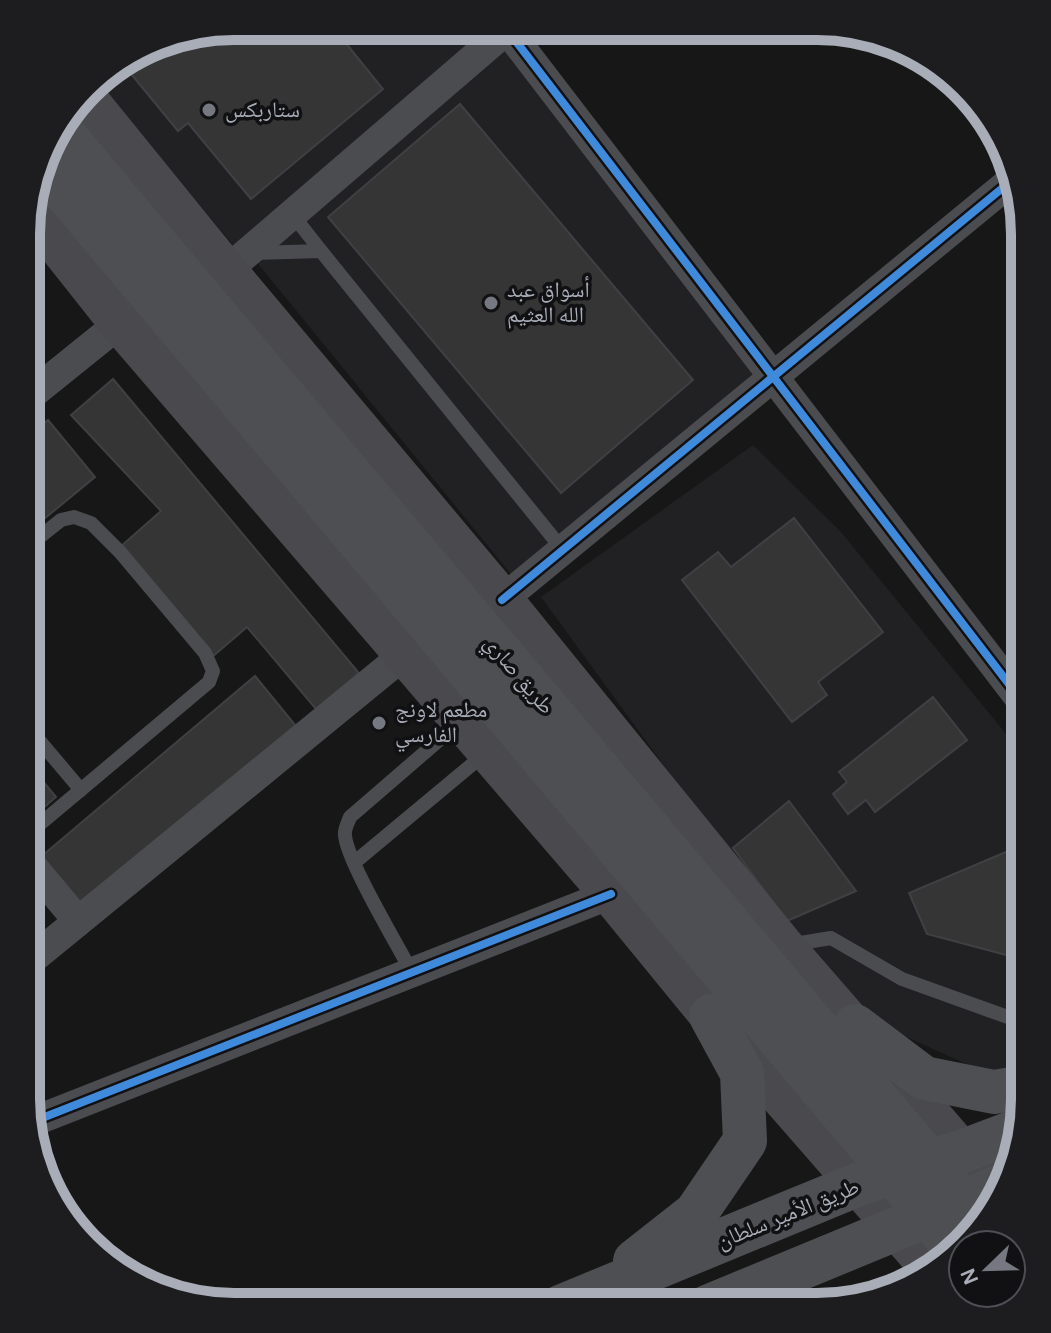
<svg xmlns="http://www.w3.org/2000/svg" width="1051" height="1333" viewBox="0 0 1051 1333" font-family="Karla,'Noto Naskh Arabic',sans-serif">
  <style>
    .built { fill: #212123 }
    .building { fill: #353536; stroke: #3f4043; stroke-width: 2 }
    .lines { fill: none; stroke-linecap: round; stroke-linejoin: round }
    .service { stroke: #4b4c50; stroke-width: 14 }
    .minor { stroke: #4b4c50; stroke-width: 30 }
    .secondary { stroke: #4a4a4e; stroke-width: 42 }
    .primary { stroke: #4d4f52; stroke-width: 44 }
    .primary-bridge { stroke: #4d4f52; stroke-width: 44 }
    .cycleway-casing { stroke: #111113; stroke-width: 13 }
    .cycleway { stroke: #408adc; stroke-width: 8 }
    .poi-dot { fill: #757880; stroke: #111113; stroke-width: 3 }
    .labels { text-anchor: middle; dominant-baseline: central; stroke-width: 7; stroke-linejoin: round; paint-order: stroke }
    .poi-label { font-size: 22px; fill: #a8adb8; stroke: #111113; text-anchor: start }
    .street-label { font-size: 22px; fill: #a8adb8; stroke: #111113 }
    .rim { fill: none; stroke: #a8adb8; stroke-width: 10 }
  </style>
  <rect width="100%" height="100%" fill="#171717"/>
  <g class="built">
    <polygon points="234,26 490,27 234,246 95,80 167,37"/>
    <polygon points="503,49 760,376 514,578 255,260"/>
    <polygon points="753,445 841,532 1025,757 1025,1079 993,1076 871,1021 770,911 541,597"/>
  </g>
  <g class="building">
    <polygon points="234,26 332,26 383,89 251,199 188,123 178,131 122,63 167,37"/>
    <polygon points="460,104 693,380 561,493 328,217"/>
    <polygon points="28,325 43,343 28,356"/>
    <polygon points="113,379 359,673 316,709 247,627 212,657 120,547 161,511 71,415"/>
    <polygon points="48,420 95,477 27,533 27,437"/>
    <polygon points="794,518 883,632 818,682 827,695 792,722 682,580 718,552 731,567"/>
    <polygon points="255,676 296,726 79,909 37,860"/>
    <polygon points="933,697 967,740 875,812 866,800 848,814 833,794 847,782 839,772"/>
    <polygon points="27,762 56,797 27,822"/>
    <polygon points="789,801 856,891 787,921 733,848"/>
    <polygon points="1025,844 1025,960 927,934 909,893"/>
  </g>
  <g class="lines">
    <g class="service">
      <polyline points="292,214 321,251"/>
      <polyline points="253,253 321,251 563,550"/>
      <polyline points="27,726 81,790"/>
      <polyline points="27,835 209,682 213,671 205,653 120,552 91,523 74,517 61,520 27,547"/>
      <polyline points="355,862 487,752"/>
      <polyline points="788,945 831,938 902,979 1016,1020 1025,1020"/>
      <path d="M 411,971 C 397,944 346,859 345,835 C 344,829 348,823 350,817 L 460,722"/>
    </g>
    <g class="minor">
      <polyline points="505,27 1025,705"/>
      <polyline points="226,271 510,27"/>
      <polyline points="27,398 120,323"/>
      <polyline points="502,600 1011,181"/>
      <polyline points="27,860 78,921"/>
      <polyline points="26,964 405,654"/>
      <polyline points="32,1122 611,894"/>
    </g>
    <g class="secondary">
      <polyline points="83,95 226,271 502,600 782,945 983,1176"/>
      <polyline points="28,207 120,323 611,894 711,1016 932,1269"/>
    </g>
    <g class="primary">
      <polyline points="855,1026 924,1078 994,1092 1025,1087"/>
      <polyline points="635,1261 696,1213 745,1141 742,1073 711,1016"/>
      <polyline points="560,1307 859,1184 961,1152 1019,1130"/>
      <polyline points="707,1307 1000,1186"/>
    </g>
    <g class="primary-bridge">
      <polyline points="57,127 981,1223"/>
      <polyline points="42,165 955,1247"/>
    </g>
    <defs>
      <g id="cycleway">
        <polyline points="505,27 1025,705"/>
        <polyline points="502,600 1011,181"/>
        <polyline points="32,1122 611,894"/>
      </g>
    </defs>
    <use href="#cycleway" class="cycleway-casing"/>
    <use href="#cycleway" class="cycleway"/>
  </g>
  <g class="poi-dot">
    <circle cx="209" cy="110" r="8"/>
    <circle cx="491" cy="303" r="8"/>
    <circle cx="379" cy="723" r="8"/>
  </g>
  <g class="labels">
    <g class="poi-label">
      <text x="225" y="110">ستاربكس</text>
      <text x="507" y="290">أسواق عبد<tspan x="507" dy="25">الله العثيم</tspan></text>
      <text x="395" y="710">مطعم لاونج<tspan x="395" dy="25">الفارسي</tspan></text>
    </g>
    <g class="street-label">
      <text transform="translate(519 675) rotate(50)">طريق صاري</text>
      <text transform="translate(788 1214) rotate(-22)">طريق الأمير سلطان</text>
    </g>
  </g>
  <path d="M0 0H1051V1333H0ZM234 40H817A194 194 0 0 1 1011 234V1099A194 194 0 0 1 817 1293H234A194 194 0 0 1 40 1099V234A194 194 0 0 1 234 40Z" fill="#1d1d20" fill-rule="evenodd"/>
  <path class="rim" d="M234 40H817A194 194 0 0 1 1011 234V1099A194 194 0 0 1 817 1293H234A194 194 0 0 1 40 1099V234A194 194 0 0 1 234 40Z"/>
  <g transform="translate(987 1269) rotate(247)"><circle r="38" fill="#111113" stroke="#4d4f55" stroke-width="2"/>
  <path d="M0-6L14 30L0 20L-14 30Z" fill="#757880"/>
  <text y="-12" font-size="22" font-weight="bold" text-anchor="middle" fill="#a8adb8">N</text>
  </g>
</svg>
